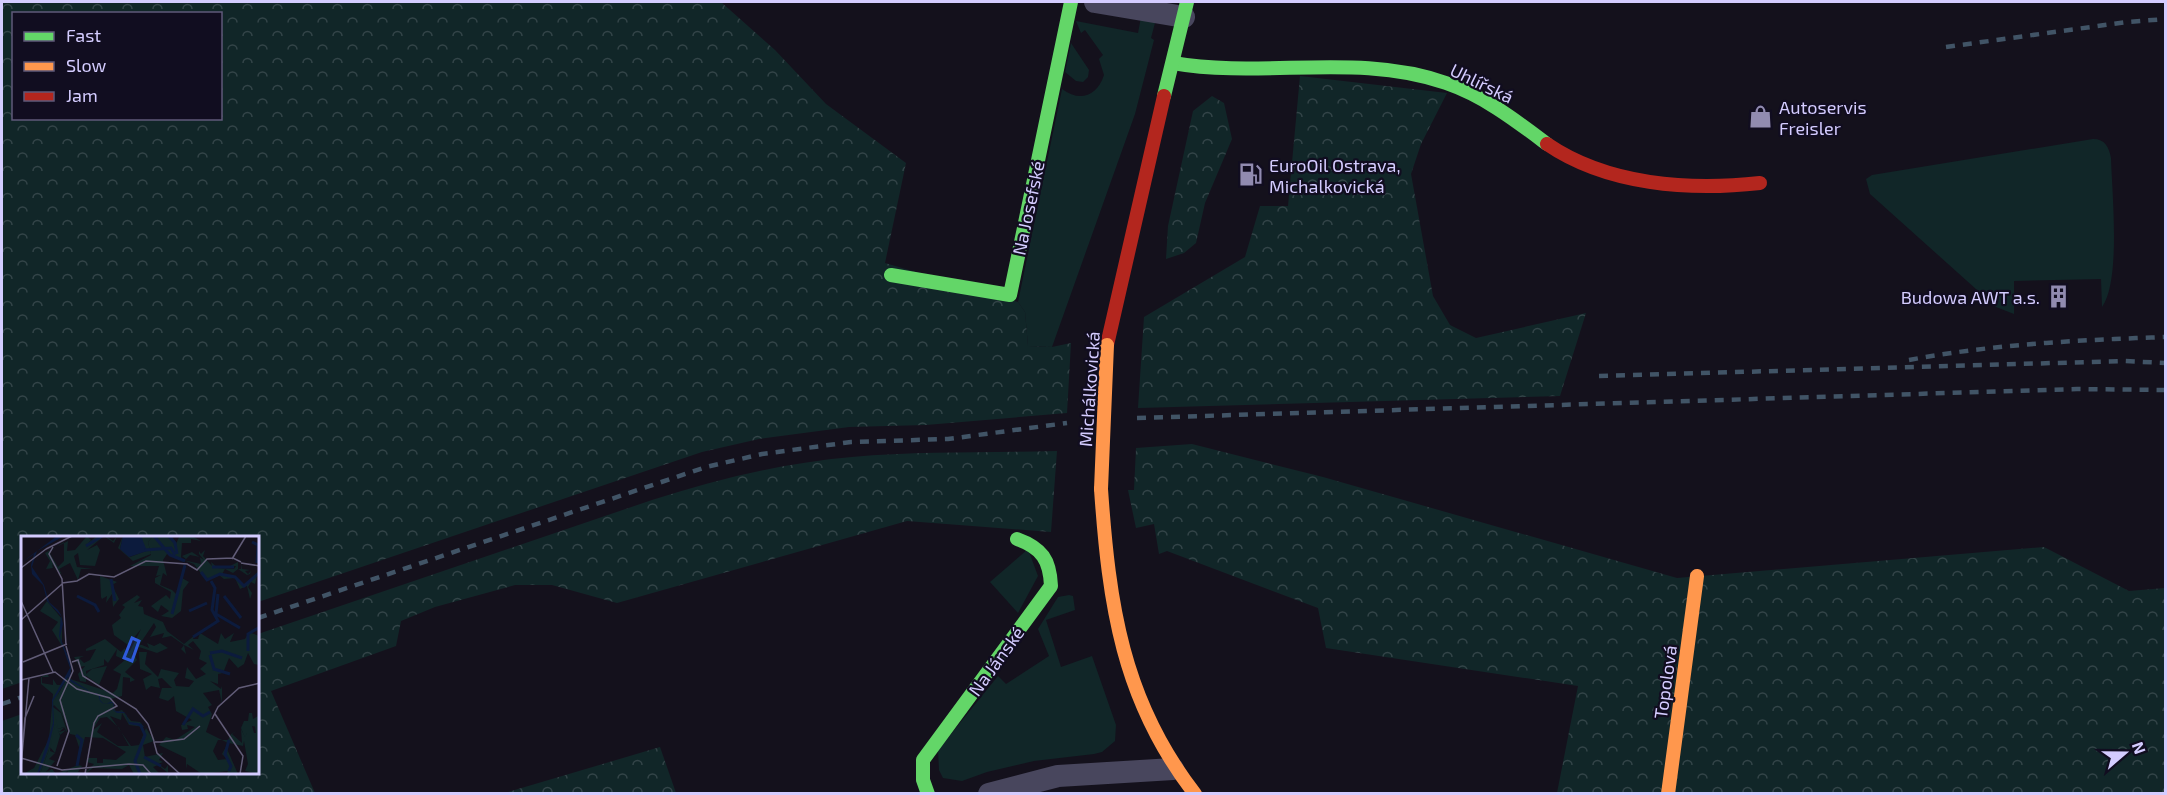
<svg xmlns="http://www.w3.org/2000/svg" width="2167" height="795" viewBox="0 0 2167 795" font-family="'Exo 2',sans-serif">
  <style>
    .grass { fill: #112628 }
    .forest { fill: url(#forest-crowns); fill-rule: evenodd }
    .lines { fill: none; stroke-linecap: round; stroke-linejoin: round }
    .street { stroke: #48465d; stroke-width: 22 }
    .fast { stroke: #63d668; stroke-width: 14 }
    .slow { stroke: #ff974d; stroke-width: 14 }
    .jam { stroke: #b3261e; stroke-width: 14 }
    .rail { stroke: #415466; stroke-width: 4.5; stroke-dasharray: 9 8; stroke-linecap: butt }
    .slow-bridge { stroke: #ff974d; stroke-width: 14 }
    .labels { text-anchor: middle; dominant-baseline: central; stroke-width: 4.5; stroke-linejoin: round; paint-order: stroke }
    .street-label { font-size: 18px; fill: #d4ccff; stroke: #110d20 }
    .poi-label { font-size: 18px; fill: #d4ccff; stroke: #110d20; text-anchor: start }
    .inset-river { fill: none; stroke: #0c1b3d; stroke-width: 3 }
    .inset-road { fill: none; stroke: #615c77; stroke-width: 1.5 }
    .view { fill: #2f5bdc; fill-opacity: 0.15; stroke: #2f5bdc; stroke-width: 3 }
    .inset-edge { fill: none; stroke: #d4ccff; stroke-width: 3 }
  </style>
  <defs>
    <pattern id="forest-crowns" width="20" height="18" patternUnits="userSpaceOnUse" patternTransform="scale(1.5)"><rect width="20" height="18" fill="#112628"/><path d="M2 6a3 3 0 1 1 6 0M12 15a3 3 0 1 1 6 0" fill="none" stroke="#334448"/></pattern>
  </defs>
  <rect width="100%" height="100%" fill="#14111c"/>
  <g class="grass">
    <path d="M 1141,17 L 1156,19 L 1151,38 L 1154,40 L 1135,114 L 1052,347 L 1028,346 L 1025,312 L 1018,302 L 1062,89 C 1079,102 1097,97 1104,75 L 1099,59 L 1103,55 L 1085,30 L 1081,33 L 1076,21 L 1138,33 Z"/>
    <polygon points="1071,43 1089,70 1088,77 1083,82 1076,81 1065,72"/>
    <path d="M 2093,139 C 2105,139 2109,147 2111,158 C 2112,193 2121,281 2102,307 L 2101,279 L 2014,281 L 2014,314 L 1996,307 L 1870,194 L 1866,179 L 1872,175 Z"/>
    <polygon points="1028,549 1038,576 1018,613 990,582"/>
    <polygon points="1069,595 1073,596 1075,610 1046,620 1061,667 1092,656 1116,725 1115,741 1102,752 1094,754 1034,761 987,772 962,781 943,778 939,770 938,750 998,676 1006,684 1049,656 1038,629 1058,597"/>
  </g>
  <g class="forest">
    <path d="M 2,2 L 721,2 L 775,50 L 826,104 L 906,163 L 885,263 L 1018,302 L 1025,312 L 1028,346 L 1052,347 L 1071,343 L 1067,413 L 926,425 L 849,427 L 759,439 L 702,452 L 258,602 L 258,537 L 22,537 L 22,682 L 2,689 ZM 14,14 L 220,14 L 220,118 L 14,118 Z"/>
    <polygon points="1300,76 1447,93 1421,144 1411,174 1433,296 1450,325 1476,338 1586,313 1560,396 1138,408 1144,317 1245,257 1260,206 1288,206"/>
    <polygon points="1212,96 1224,103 1232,139 1205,203 1196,243 1184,253 1166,259 1168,226 1193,111"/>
    <polygon points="1192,444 1323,477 1677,578 2044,547 2129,591 2165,588 2165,793 1557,793 1578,686 1326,648 1318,608 1167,551 1159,554 1154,524 1136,528 1128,490 1134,490 1136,448"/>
    <path d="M 1057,451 L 1051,532 L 907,521 L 617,603 L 552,585 L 515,585 L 435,607 L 401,621 L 396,646 L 271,691 L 315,793 L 2,793 L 2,721 L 22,714 L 22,772 L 258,772 L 258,634 L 652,500 C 717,479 783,463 852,457 C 920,451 989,453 1057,451 Z"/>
    <polygon points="660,747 676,793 505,793"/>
  </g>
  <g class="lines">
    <g class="street">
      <polyline points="1095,2 1184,17"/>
      <polyline points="989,794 1058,776 1173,769"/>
    </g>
    <g class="fast">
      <path d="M 1173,63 C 1263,79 1358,52 1446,83 C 1484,96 1515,120 1547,144"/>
      <polyline points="1164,96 1187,2"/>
      <polyline points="891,275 1010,295 1071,2"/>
      <path d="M 928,794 L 923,780 L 923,760 L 1051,586 C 1050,560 1042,548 1017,539"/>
    </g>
    <g class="slow">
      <path d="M 1101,489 C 1109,604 1122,700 1195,794"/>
      <polyline points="1668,794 1697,576"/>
    </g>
    <g class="jam">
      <path d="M 1547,144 C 1607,185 1689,191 1760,183"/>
      <polyline points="1107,345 1164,96"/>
    </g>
    <g class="rail">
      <polyline points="1946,47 2127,22 2166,19"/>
      <path d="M 1909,360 C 1994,344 2080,340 2166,337"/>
      <polyline points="1599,376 2124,361 2166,363"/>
      <polyline points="1137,418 2077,389 2166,390"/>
      <polyline points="258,618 706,467 762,454 851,442 948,439 1067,423"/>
      <polyline points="2,704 22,697"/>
    </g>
    <polyline class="slow-bridge" points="1101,489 1107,345"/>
  </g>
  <defs>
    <symbol id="shop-bare" viewBox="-9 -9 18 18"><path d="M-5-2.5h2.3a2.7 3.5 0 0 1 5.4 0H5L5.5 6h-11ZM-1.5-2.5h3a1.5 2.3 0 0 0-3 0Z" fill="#918bb0" stroke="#110d20" stroke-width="2.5" paint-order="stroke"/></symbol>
    <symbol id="fuel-bare" viewBox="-9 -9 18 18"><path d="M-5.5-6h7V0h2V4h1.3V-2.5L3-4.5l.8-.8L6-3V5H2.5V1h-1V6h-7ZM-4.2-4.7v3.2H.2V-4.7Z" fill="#918bb0" stroke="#110d20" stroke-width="2.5" paint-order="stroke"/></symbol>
    <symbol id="building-bare" viewBox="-9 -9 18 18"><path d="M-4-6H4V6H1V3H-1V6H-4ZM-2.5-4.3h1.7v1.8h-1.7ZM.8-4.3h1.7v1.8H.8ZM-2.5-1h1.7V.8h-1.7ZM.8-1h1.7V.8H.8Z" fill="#918bb0" stroke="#110d20" stroke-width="2.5" paint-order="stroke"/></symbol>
  </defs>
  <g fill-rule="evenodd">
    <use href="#shop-bare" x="1744" y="100" width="33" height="33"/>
    <use href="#fuel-bare" x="1234" y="158" width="33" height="33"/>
    <use href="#building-bare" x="2042" y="280" width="33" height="33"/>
  </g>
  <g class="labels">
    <g class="street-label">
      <text transform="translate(1482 83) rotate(26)">Uhlířská</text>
      <text transform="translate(1028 208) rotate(-78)">Na Josefské</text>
      <text transform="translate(1089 389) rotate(-86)">Michálkovická</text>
      <text transform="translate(996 661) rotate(-54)">Na Jánské</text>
      <text transform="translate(1665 682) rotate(-82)">Topolová</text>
    </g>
    <g class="poi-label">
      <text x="1779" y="107">Autoservis<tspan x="1779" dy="21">Freisler</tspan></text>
      <text x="1269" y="165">EuroOil Ostrava,<tspan x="1269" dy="21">Michalkovická</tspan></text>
      <text x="2040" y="297" text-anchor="end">Budowa AWT a.s.</text>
    </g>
  </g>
  <g transform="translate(21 536)">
    <rect width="238" height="238" fill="#14111c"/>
    <path d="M 26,138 L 28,141 L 21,141 L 21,147 L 32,149 L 32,143 L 36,149 L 41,149 L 32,171 L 40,177 L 47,198 L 43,191 L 37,193 L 39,200 L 34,217 L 29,211 L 19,238 L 19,234 L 16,238 L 2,238 L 13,232 L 28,203 L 32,158 L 20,148 L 20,141 ZM 228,177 L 231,177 L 232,183 L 237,180 L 238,183 L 237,191 L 231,190 L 233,197 L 226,197 L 225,205 L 220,192 L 223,185 L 227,185 Z" fill="#112628"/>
    <path d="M 66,0 L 70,4 L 67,7 L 76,0 L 85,0 L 92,5 L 96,0 L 93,7 L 83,0 L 66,14 L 76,9 L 79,14 L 74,30 L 59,29 L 57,17 L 53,20 L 56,31 L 72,33 L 60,33 L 57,44 L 49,27 L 38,33 L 41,39 L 31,28 L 32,32 L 25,33 L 29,25 L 24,17 L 47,5 L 46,15 L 54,14 ZM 43,6 L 43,25 L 37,31 L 28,16 ZM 132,0 L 151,0 L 155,8 L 158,1 L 171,0 L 180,5 L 170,3 L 170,7 L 161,7 L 160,21 L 162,24 L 180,28 L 179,21 L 169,19 L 165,23 L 161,20 L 171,16 L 183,24 L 178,18 L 178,15 L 180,18 L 184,14 L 182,20 L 191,30 L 190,26 L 197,32 L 213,33 L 215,30 L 209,30 L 217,26 L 217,33 L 220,33 L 220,28 L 221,33 L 229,34 L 224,35 L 227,38 L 230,35 L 229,38 L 226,39 L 217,33 L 212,37 L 204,33 L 201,38 L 214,41 L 223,49 L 235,40 L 238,31 L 234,48 L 230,46 L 227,51 L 231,57 L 229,63 L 226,50 L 219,53 L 214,42 L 203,43 L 198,39 L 185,44 L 173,28 L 146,18 L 142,24 L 146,40 L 142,37 L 139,49 L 151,54 L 155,58 L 161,42 L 168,46 L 162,54 L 160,75 L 151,82 L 140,80 L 148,75 L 140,69 L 137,76 L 130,70 L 145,59 L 149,63 L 150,56 L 134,47 L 134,42 L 140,39 L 135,40 L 138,30 L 109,30 L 130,19 L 127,6 ZM 79,40 L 96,46 L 91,49 L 98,63 L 92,71 L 91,58 L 85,67 L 86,60 L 81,63 L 80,61 ZM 116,59 L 119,61 L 113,67 L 121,64 L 117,70 L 122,71 L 123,78 L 142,86 L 146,95 L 163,108 L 174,99 L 172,103 L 177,103 L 179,97 L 197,108 L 200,97 L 204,103 L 213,97 L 209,106 L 224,103 L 228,96 L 238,100 L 238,129 L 233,128 L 227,117 L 223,128 L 217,132 L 208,122 L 202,137 L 197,138 L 197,148 L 189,145 L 200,153 L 201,150 L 201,167 L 198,154 L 182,157 L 191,169 L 187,171 L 191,178 L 185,196 L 201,204 L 197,204 L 192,215 L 197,224 L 206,223 L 201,218 L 207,207 L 201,204 L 207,204 L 210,198 L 216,195 L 211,198 L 221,207 L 220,193 L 224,201 L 226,197 L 235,197 L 234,190 L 238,188 L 238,238 L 224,235 L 227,228 L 223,205 L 222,210 L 208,207 L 206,213 L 217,238 L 205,238 L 207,235 L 181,238 L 166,228 L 165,233 L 165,222 L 138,209 L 145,201 L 154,204 L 174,191 L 166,189 L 167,193 L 161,194 L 160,189 L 171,184 L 155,175 L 153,160 L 147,165 L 138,162 L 141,152 L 151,152 L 141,142 L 137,143 L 139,152 L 130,150 L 125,154 L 122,143 L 131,138 L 119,133 L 118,116 L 126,116 L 124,128 L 137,141 L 140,133 L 158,137 L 153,144 L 155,150 L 168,151 L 173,145 L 164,142 L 166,131 L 175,143 L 185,138 L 179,133 L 186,127 L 178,123 L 180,115 L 172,105 L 167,109 L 173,114 L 163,109 L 165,118 L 160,113 L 163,109 L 150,100 L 141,102 L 143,97 L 129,101 L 135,91 L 133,87 L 118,109 L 121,109 L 128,112 L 126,107 L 133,110 L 139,107 L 147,112 L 136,117 L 115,110 L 110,120 L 113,118 L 116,124 L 104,136 L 114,144 L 109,146 L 109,142 L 102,141 L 101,160 L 90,163 L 95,176 L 101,174 L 110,185 L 119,186 L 123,191 L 108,189 L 101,177 L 100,184 L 89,180 L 110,210 L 118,209 L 125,192 L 133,205 L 122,209 L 124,221 L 142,217 L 138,224 L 142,226 L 137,228 L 144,233 L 147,229 L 147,237 L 137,229 L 132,231 L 139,238 L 113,238 L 108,229 L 101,233 L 72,232 L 64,238 L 46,238 L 47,235 L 42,238 L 19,238 L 29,211 L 33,174 L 37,193 L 44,191 L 38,196 L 45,194 L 39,199 L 34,188 L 29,215 L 34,217 L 28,223 L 34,225 L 25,236 L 31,233 L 35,238 L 57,229 L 61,230 L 57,236 L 64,237 L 73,228 L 66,226 L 67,222 L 76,222 L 76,227 L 82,227 L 82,223 L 95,224 L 105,216 L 82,202 L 64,201 L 60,217 L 54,199 L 49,198 L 40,176 L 32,168 L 46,142 L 92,157 L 96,153 L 100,138 L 92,134 L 104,124 L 95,120 L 96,113 L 87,127 L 83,123 L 83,129 L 65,135 L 65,146 L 59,145 L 57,138 L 64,130 L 59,131 L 53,121 L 63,120 L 58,122 L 63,127 L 69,124 L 75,113 L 65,115 L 65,113 L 84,103 L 100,116 L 104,112 L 104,116 L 109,115 L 120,93 L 107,109 L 93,99 L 91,89 L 100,82 L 98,79 L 104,71 L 101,69 ZM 86,181 L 98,192 L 108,210 L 97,210 L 76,196 L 81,187 L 71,195 L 79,182 ZM 26,65 L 41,83 L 41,110 L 31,94 L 37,86 L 19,75 Z" fill="#112628" fill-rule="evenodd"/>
    <path d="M 102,0 L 99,13 L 109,21 L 125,15 L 121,5 L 114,6 L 120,0 L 132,0 L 127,6 L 130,18 L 112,25 L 97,12 Z" fill="#112628"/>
    <path d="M 86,130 L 78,149 L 64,139 L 71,133 Z" fill="#112628"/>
    <path d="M 36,0 L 43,0 L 16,15 L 11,31 L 23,49 L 28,66 L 37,74 L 40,79 L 42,88 L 39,101 L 49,125 L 50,133 L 49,143 L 67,154 L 68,158 L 75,157 L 77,158 L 79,160 L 79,164 L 82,167 L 85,168 L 89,166 L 92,166 L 93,168 L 92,173 L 94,175 L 103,176 L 105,178 L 108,186 L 118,187 L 121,189 L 123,191 L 108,188 L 104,177 L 96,177 L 92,174 L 92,167 L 84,168 L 81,167 L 79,165 L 77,158 L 68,158 L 66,154 L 50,146 L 47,141 L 32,165 L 33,188 L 27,213 L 19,235 L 16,238 L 32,187 L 31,164 L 49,132 L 38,100 L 40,80 L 26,65 L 22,49 L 11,38 L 10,29 L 13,18 L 0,27 ZM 102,0 L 120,0 L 126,15 L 108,21 L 99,13 Z" fill="#0c1b3d"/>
    <path class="inset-river" d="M 133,0 L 149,19 L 164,25M 148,0 L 154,7 L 156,18M 231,6 L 237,9 L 236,27M 65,10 L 81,0M 124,14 L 150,12 L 154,19M 191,31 L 213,31M 180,36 L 186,44 L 199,38 L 214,41 L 223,50 L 239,36M 90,43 L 94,65M 197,58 L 195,78 L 219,92M 56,60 L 74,69 L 78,76M 203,60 L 220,82M 168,75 L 186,67M 151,78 L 164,29M 172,101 L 197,85 L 191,74 L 194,52 L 190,45M 227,115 L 227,98 L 239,91M 189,117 L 201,115 L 221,122M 189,119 L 193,133 L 209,138M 162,189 L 172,173 L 182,180 L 189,176M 55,199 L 61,204 L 56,230M 123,221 L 140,230M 208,235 L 210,230 L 204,218 L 208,204M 119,238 L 114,225 L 124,199 L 119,188"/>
    <path class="inset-road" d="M 32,11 L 28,18 L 41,43 L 45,109M 25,13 L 51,0M 211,23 L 225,0M 220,27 L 239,30M 0,32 L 25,13M 41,47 L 56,45 L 68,38 L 93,41 L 125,25 L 166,28 L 176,34 L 186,23 L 212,22 L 220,26M 0,65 L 32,136M 0,84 L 41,48M 2,126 L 46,108M 51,126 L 57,124 L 62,140 L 115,173 L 127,188M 0,144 L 34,136 L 56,153 L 89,162M 194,178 L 222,220 L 219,238M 191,183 L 197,171 L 218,152 L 239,147M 127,188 L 133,205M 140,206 L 163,203 L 179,190M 142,206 L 133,206 L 136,217 L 159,238M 0,222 L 41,234 L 108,228M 108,228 L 122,229 L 130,238M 0,230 L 8,142M 36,230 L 48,195 L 39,164 L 52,135 L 45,110M 0,232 L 4,182 L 13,160M 64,238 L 73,187 L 77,180 L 96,170 L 89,162"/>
    <path class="view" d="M 111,102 L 118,105 L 111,125 L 103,122 Z"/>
    <rect width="238" height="238" class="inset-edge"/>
  </g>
  <rect width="2167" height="795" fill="none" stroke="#d4ccff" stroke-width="6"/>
  <rect x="12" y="12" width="210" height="108" fill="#110d20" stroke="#5f5979" stroke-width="1.5"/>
  <rect x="24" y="32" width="30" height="9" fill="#63d668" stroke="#5f5979" stroke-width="1.5"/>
  <text x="66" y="42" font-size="18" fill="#d4ccff">Fast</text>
  <rect x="24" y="62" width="30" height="9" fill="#ff974d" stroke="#5f5979" stroke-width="1.5"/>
  <text x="66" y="72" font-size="18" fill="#d4ccff">Slow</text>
  <rect x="24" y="92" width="30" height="9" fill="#b3261e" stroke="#5f5979" stroke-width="1.5"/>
  <text x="66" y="102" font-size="18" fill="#d4ccff">Jam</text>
  <g transform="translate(2125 753) rotate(70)" stroke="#110d20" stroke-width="4.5" paint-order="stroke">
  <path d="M0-4.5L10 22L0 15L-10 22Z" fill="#d4ccff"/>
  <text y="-9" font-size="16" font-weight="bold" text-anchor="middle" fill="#d4ccff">N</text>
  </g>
</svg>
